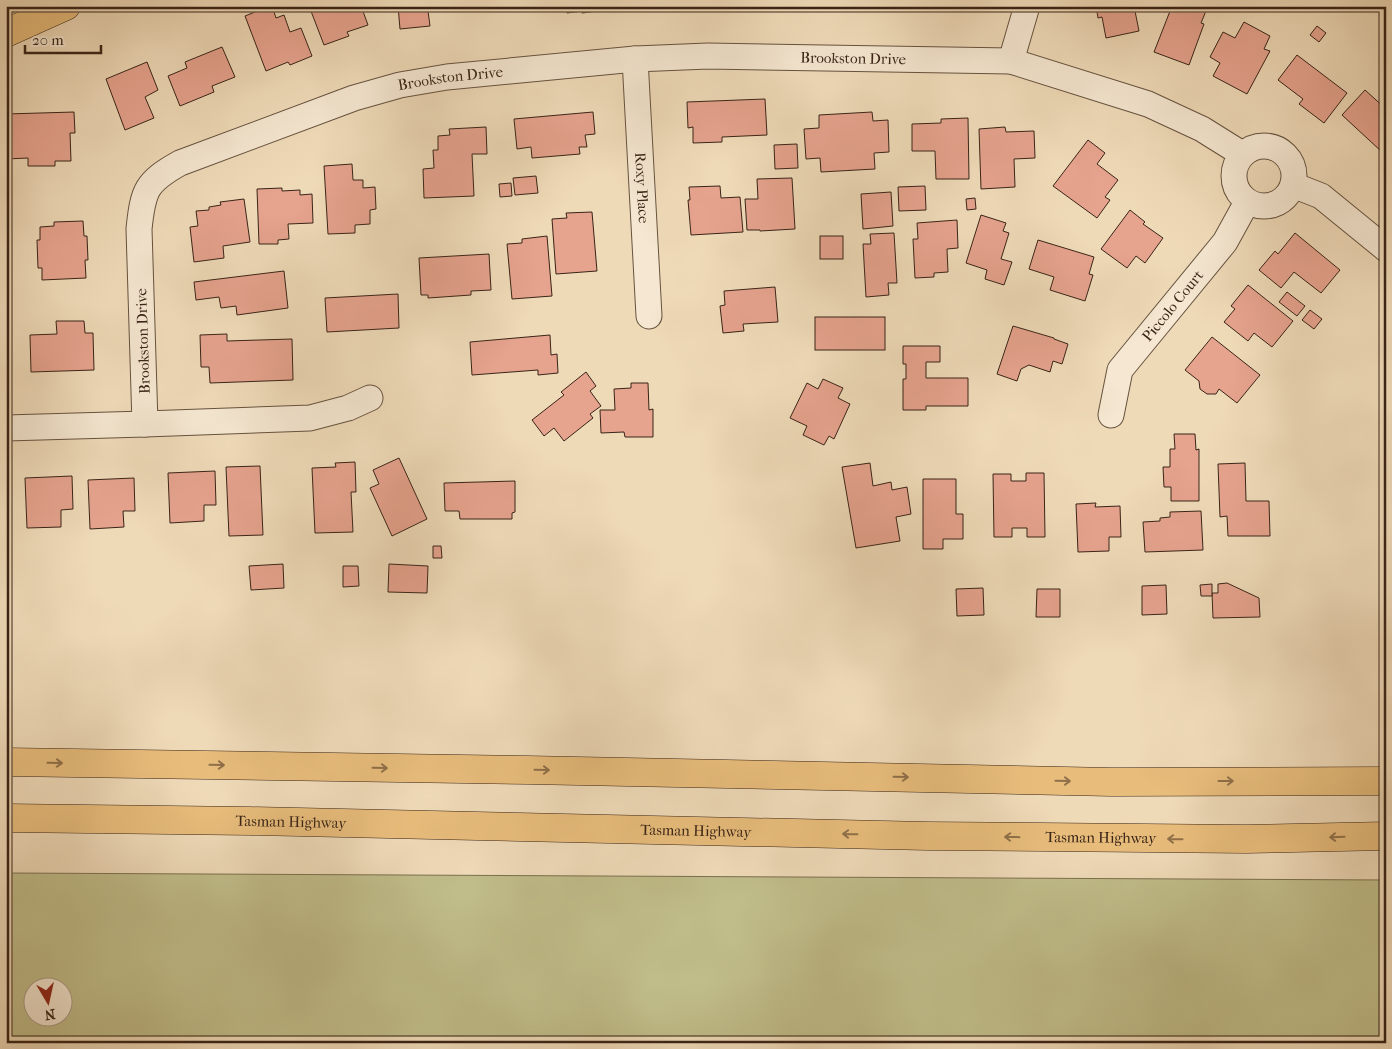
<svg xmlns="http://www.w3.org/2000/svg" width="1392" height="1049" viewBox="0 0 1392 1049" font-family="'IM FELL French Canon',serif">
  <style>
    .green { fill: #c0bd8a; stroke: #7c7050; fill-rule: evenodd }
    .building { fill: #e6a38e; stroke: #392417 }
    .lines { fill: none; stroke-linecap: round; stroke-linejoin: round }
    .minor-casing { stroke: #66523f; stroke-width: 27 }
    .major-casing { stroke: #392417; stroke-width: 29 }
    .highway-casing { stroke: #392417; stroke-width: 29 }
    .minor { stroke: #f5e7d1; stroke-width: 25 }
    .major { stroke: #e8bd7c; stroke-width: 28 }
    .highway { stroke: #e8bd7c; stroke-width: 28 }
    .oneway { stroke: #90704a }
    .labels { text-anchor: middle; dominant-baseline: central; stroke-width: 4.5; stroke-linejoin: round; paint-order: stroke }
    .street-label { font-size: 15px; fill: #392417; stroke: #f5e7d1 }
  </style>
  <rect width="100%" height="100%" fill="#efdab8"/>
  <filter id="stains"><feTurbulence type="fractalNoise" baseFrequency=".004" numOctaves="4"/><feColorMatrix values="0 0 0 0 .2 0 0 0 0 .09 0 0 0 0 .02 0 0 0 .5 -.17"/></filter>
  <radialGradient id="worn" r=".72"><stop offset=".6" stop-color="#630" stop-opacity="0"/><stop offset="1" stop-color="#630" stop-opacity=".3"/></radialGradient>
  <path class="green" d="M 6,873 L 1386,880 L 1386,1043 L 6,1043 ZM 32,986 L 62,986 L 62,1016 L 32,1016 Z"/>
  <g class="building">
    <polygon points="270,6 272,6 276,18 284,15 290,32 301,28 312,56 290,65 288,62 266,71 245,16"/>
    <polygon points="309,6 361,6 368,25 347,32 349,36 324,45"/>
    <polygon points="398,6 436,6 437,11 428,11 430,26 400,29"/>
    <polygon points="566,6 614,6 614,9 582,13 582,11 567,13"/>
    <polygon points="1096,6 1134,6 1139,31 1106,38 1102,17 1098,18"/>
    <polygon points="1172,6 1208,6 1201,23 1204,24 1189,65 1154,52"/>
    <polygon points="1244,22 1270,36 1264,49 1270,51 1247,94 1213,76 1220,63 1210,57 1223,32 1235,38"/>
    <polygon points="1317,26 1326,33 1319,42 1310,35"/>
    <polygon points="222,47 235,77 212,86 214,92 180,106 168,76 187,68 185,62"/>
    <polygon points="1297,55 1347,93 1324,123 1299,104 1303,99 1278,80"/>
    <polygon points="147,62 158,90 145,97 154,118 125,130 106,79"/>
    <polygon points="1365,90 1386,109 1386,148 1382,152 1342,115"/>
    <polygon points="765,99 767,135 722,137 722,142 693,143 693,127 688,128 687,102"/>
    <polygon points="74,112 75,133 70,133 71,161 55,161 55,166 28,166 28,158 6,159 6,114"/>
    <polygon points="593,112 595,134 585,135 587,147 579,147 580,154 532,158 531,147 517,149 514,119"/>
    <polygon points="872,112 873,121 888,120 889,152 874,153 875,169 821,172 820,158 806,159 804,129 819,128 819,115"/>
    <polygon points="968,118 969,179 936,179 935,151 912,151 912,124 941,123 941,119"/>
    <polygon points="486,127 487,154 472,154 474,196 424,198 423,169 434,168 433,150 438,150 438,136 450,135 449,129"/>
    <polygon points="1005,127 1006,132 1034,131 1035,158 1014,159 1015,187 981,189 979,129"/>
    <polygon points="1088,140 1105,153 1097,164 1118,180 1105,197 1110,200 1097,218 1053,186"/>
    <polygon points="797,144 798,168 775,169 774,145"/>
    <polygon points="352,164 353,180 363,180 363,188 375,187 376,209 370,210 370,224 355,225 355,233 328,234 324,166"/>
    <polygon points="536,176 538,193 515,195 513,178"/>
    <polygon points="792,178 795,229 760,231 760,230 747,230 745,199 758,199 757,179"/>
    <polygon points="511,183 512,196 500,197 499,184"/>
    <polygon points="720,186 721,198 740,197 743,232 691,235 688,200 690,200 689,187"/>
    <polygon points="925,186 926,210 899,211 898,187"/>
    <polygon points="282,188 282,191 300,190 300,195 312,194 313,223 288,224 289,239 278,240 278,244 259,244 257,189"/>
    <polygon points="891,192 893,226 863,229 861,194"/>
    <polygon points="975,198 976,209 967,210 966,199"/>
    <polygon points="244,199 250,242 223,246 224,258 194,262 190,227 198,226 196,211 209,210 209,207 221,205 220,202"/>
    <polygon points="1130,210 1145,222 1143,224 1163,238 1145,263 1136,256 1127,268 1101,249"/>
    <polygon points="592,212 597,271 556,274 552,219 567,218 566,213"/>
    <polygon points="981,215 1006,223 1003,231 1009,233 1001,259 1012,262 1004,285 985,279 987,270 966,263"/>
    <polygon points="957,220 958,248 947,249 948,272 934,273 934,277 915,278 913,239 918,239 917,223"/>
    <polygon points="83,221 84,236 87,236 88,260 85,260 86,278 42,280 42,268 38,268 37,240 40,240 40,227 54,226 54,222"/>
    <polygon points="894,233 897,283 888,283 889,295 866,297 863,244 871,244 870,234"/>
    <polygon points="1295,233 1340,270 1321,293 1294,272 1281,288 1259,270 1275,251 1278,254"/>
    <polygon points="547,236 552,296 512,299 507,244 522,243 522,239"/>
    <rect x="820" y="236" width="23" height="23"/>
    <polygon points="1038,240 1094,257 1089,274 1093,275 1085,301 1050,290 1054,277 1029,269"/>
    <polygon points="489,254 491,290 471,291 471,295 428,298 428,295 421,295 419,258"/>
    <polygon points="284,271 288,308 237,315 236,306 221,308 219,297 196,300 194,282"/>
    <polygon points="1248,285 1293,321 1272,347 1254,333 1248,341 1224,322 1235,309 1231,306"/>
    <polygon points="775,287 778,322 743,324 744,331 723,333 720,306 725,305 724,291"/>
    <polygon points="1287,292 1305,306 1297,316 1279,302"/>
    <polygon points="398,294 399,328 327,332 325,298"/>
    <polygon points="1310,310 1322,319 1314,329 1302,320"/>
    <rect x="815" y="317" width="70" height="33"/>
    <polygon points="56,321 84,321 85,333 93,333 94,370 31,372 30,335 57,334"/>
    <polygon points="1013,326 1054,338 1054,339 1068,344 1062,364 1053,361 1050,372 1029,365 1021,369 1017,381 997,374"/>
    <polygon points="227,334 227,341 292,339 293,380 210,383 209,367 201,367 200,335"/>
    <polygon points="550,335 551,355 557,354 558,373 538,375 538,370 472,375 470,342"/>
    <polygon points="1212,337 1260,375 1237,403 1219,389 1216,394 1207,394 1200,389 1199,381 1185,370"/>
    <polygon points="903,346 940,346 940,362 926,362 926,378 968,378 968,406 926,406 926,410 903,410 903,379 906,379 906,364 903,364"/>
    <polygon points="586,372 596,386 590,391 601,406 590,414 593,418 564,441 554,428 544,436 532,420 564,395 561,392"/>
    <polygon points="823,379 843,388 838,398 850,404 834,439 829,436 824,445 803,435 807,426 790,418 807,383 818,389"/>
    <polygon points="631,383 648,383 649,410 653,409 653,437 625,437 624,432 601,433 600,410 615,410 614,389 631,388"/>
    <polygon points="1174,434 1195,434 1196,450 1199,449 1199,501 1171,501 1171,487 1164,487 1163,467 1170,467 1170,449 1175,449"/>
    <polygon points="399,458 427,519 392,536 370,488 379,484 373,470"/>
    <polygon points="355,462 356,492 351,492 353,532 315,533 312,468 336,467 335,463"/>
    <polygon points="870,463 873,486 891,482 892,490 907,487 911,514 896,517 900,541 856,548 842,467"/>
    <polygon points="1245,463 1246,501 1269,501 1270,536 1228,536 1227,516 1220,517 1218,464"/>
    <polygon points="260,466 263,535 229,536 226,467"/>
    <polygon points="215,471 216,505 204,505 204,521 170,523 168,473"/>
    <polygon points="1026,473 1044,473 1045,537 1027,537 1027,528 1012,528 1012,537 994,537 993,474 1011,474 1011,481 1026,481"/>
    <polygon points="72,476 73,509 61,510 61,527 27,528 25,478"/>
    <polygon points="134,478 135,511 123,511 124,527 90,529 88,480"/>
    <polygon points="923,479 956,479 956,514 963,514 963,539 943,539 943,549 923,549"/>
    <polygon points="515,481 515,512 512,513 512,519 460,519 459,511 445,511 444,483"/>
    <polygon points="1096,503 1095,507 1120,506 1121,537 1109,537 1109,551 1078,552 1076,504"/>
    <polygon points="1201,511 1203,550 1145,552 1143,522 1160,521 1160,518 1170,517 1170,512"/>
    <polygon points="433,546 441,546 442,558 433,558"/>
    <polygon points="283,564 284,588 251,590 249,566"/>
    <polygon points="389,564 428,566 427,593 388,592"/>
    <polygon points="343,566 358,566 359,586 343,587"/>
    <polygon points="1227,583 1259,598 1260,617 1213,618 1212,593 1218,593 1218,584"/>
    <polygon points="1212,584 1212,596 1201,596 1200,585"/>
    <polygon points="1166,585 1167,614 1142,615 1142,586"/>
    <polygon points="983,588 984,615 957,616 956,589"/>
    <polygon points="1037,589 1060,589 1060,617 1036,617"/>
  </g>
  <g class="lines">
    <defs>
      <g id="minor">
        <path id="s1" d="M 635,59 L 649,316"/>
        <polyline points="1011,61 1027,6"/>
        <circle cx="1264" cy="176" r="30"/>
        <polyline points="1293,185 1321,196 1386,249"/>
        <path id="s2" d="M 370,398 L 348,408 L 310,418 L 145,424 L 139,229 C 143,190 146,182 180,163 L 354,98 L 400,85 L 447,77 L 635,59 L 708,56 L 1011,61 L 1148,104 L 1202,129 L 1242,154"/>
        <path id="s3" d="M 1111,415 L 1120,370 L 1225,242 L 1247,202"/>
        <polyline points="6,428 145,424"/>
      </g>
      <polyline id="major" points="6,33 66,6"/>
      <g id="highway">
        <polyline points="6,762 528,770 1112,782 1386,781"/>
        <path id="s4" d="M 6,818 L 250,821 L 927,836 L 1246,839 L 1386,836"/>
      </g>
    </defs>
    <use href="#minor" class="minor-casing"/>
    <use href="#major" class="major-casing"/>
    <use href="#highway" class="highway-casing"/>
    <use href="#minor" class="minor"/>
    <use href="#major" class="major"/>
    <use href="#highway" class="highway"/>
  </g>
  <defs><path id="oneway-shaft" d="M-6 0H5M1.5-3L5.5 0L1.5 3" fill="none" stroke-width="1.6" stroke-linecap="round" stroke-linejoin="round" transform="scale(1.25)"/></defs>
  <g class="oneway">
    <use href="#oneway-shaft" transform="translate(55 763) rotate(1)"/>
    <use href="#oneway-shaft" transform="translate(217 765) rotate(1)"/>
    <use href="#oneway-shaft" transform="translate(380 768) rotate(1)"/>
    <use href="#oneway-shaft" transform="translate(542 770) rotate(1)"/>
    <use href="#oneway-shaft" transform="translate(901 777) rotate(1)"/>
    <use href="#oneway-shaft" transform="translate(1063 781) rotate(1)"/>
    <use href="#oneway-shaft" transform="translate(1226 781)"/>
    <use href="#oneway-shaft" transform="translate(850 834) rotate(-179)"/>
    <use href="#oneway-shaft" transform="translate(1012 837) rotate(-179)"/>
    <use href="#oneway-shaft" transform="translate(1337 837) rotate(178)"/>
    <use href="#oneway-shaft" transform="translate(1175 839) rotate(-179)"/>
  </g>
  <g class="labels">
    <g class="street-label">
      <text stroke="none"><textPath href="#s2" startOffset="1195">Brookston Drive</textPath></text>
      <text stroke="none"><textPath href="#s2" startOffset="791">Brookston Drive</textPath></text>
      <text stroke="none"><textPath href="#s1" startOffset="129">Roxy Place</textPath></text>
      <text stroke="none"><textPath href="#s3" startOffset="129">Piccolo Court</textPath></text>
      <text transform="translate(143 341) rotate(-92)">Brookston Drive</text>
      <text stroke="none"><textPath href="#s4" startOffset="285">Tasman Highway</textPath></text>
      <text stroke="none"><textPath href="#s4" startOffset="690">Tasman Highway</textPath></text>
      <text stroke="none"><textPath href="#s4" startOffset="1095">Tasman Highway</textPath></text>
    </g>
  </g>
  <rect width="1392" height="1049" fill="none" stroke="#efdab8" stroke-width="25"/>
  <rect x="8" y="8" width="1377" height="1034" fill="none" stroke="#392417" stroke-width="2.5"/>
  <rect x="12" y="12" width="1367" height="1024" fill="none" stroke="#392417"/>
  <g transform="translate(48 1002) rotate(171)"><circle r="24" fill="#f5e7d1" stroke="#aa9987"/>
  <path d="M0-4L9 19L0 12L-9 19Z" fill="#8f2418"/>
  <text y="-8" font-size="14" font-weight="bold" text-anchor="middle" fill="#392417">N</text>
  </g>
  <path d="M25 45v8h76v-8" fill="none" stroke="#392417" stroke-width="2.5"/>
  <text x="32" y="45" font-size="15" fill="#392417" stroke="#f5e7d1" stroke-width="4" paint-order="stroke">20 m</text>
  <rect width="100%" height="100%" filter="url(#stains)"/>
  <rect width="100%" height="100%" fill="url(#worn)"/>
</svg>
